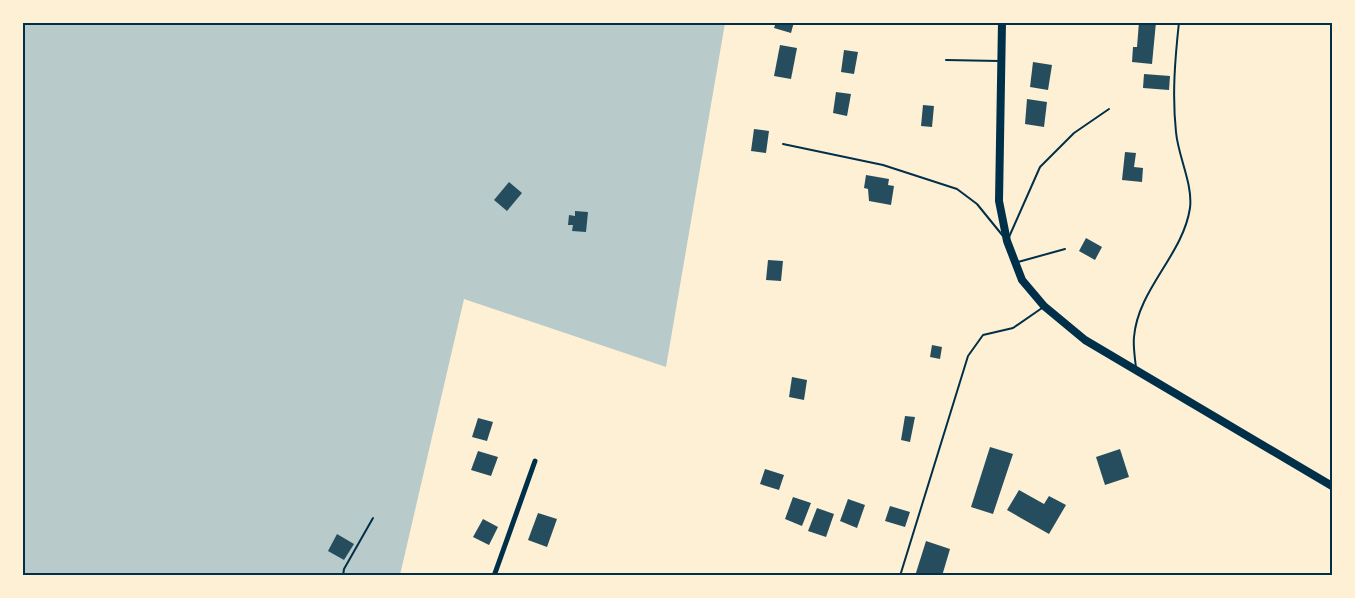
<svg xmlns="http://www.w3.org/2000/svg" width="1355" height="598" viewBox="0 0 1355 598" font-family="Merriweather,serif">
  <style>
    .green { fill: #b9caca }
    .building { fill: #264d5e }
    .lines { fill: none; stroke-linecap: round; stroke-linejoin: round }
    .service { stroke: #003049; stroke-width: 2 }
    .minor { stroke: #003049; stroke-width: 5 }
    .secondary { stroke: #003049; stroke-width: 8 }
    .neatline { fill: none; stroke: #003049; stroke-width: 2 }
  </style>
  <rect width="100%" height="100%" fill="#fdf0d5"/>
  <polygon class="green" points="22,23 725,23 666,367 464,299 400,575 23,575"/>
  <g class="building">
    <polygon points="776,22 794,22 791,33 774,28"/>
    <polygon points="1139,22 1156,22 1152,64 1132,62 1133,47 1137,47"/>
    <polygon points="780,45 797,48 791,79 774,76"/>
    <polygon points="844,50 858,52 854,74 841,72"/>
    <polygon points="1033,62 1052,65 1048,90 1030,87"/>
    <polygon points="1144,74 1170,76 1169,90 1143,88"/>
    <polygon points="836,92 851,94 847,116 833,113"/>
    <polygon points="1027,99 1047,102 1044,127 1025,124"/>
    <polygon points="923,105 934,106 932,127 921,126"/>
    <polygon points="754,129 769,131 766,153 751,151"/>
    <polygon points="1125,152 1136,153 1134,167 1143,168 1142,182 1122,180"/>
    <polygon points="866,175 889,179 888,185 894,186 891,205 869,201 868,189 864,188"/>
    <polygon points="509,182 522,193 507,211 494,200"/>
    <polygon points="575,211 588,212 586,232 572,231 573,225 568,225 569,215 575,216"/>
    <polygon points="1086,238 1102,247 1095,260 1079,251"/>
    <polygon points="768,260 783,261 781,281 766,280"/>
    <polygon points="932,345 942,347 940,359 930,357"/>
    <polygon points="792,377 807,380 804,400 789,397"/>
    <polygon points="905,416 915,417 910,442 901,440"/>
    <polygon points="478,418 493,422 487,441 472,437"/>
    <polygon points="990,447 1013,454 993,514 971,507"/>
    <polygon points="1120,449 1129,477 1105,485 1096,457"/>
    <polygon points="478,451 498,457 491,476 471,470"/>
    <polygon points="765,469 784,475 779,490 760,484"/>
    <polygon points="1019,490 1044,504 1049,496 1066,505 1049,534 1007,510"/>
    <polygon points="793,497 811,503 802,526 785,519"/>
    <polygon points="848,499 865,505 857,528 840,521"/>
    <polygon points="890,506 910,512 905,527 885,521"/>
    <polygon points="817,508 834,514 826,537 808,531"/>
    <polygon points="538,513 557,519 547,547 528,540"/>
    <polygon points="483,519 498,527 489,545 473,537"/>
    <polygon points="337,534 354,544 344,560 328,551"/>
    <polygon points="926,541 950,549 942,576 915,576"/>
  </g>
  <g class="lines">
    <g class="service">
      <polyline points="946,60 999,61"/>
      <polyline points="783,144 883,165 957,189 977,204 1003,236"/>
      <polyline points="1009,237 1040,167 1074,133 1109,109"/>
      <polyline points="1018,262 1065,249"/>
      <path d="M 1136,368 C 1135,358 1133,347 1134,337 C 1138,289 1183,255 1190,208 C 1193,184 1178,156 1176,132 C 1172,95 1175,59 1179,22"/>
      <polyline points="343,576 344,569 373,518"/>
      <polyline points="900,576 968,356 983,335 1013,328 1042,308"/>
    </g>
    <polyline class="minor" points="494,576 535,461"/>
    <polyline class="secondary" points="1002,22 999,201 1007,241 1022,280 1044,306 1085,340 1332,486"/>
  </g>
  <rect width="1355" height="598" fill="none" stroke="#fdf0d5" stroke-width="48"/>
  <rect x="24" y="24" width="1307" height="550" class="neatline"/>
</svg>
